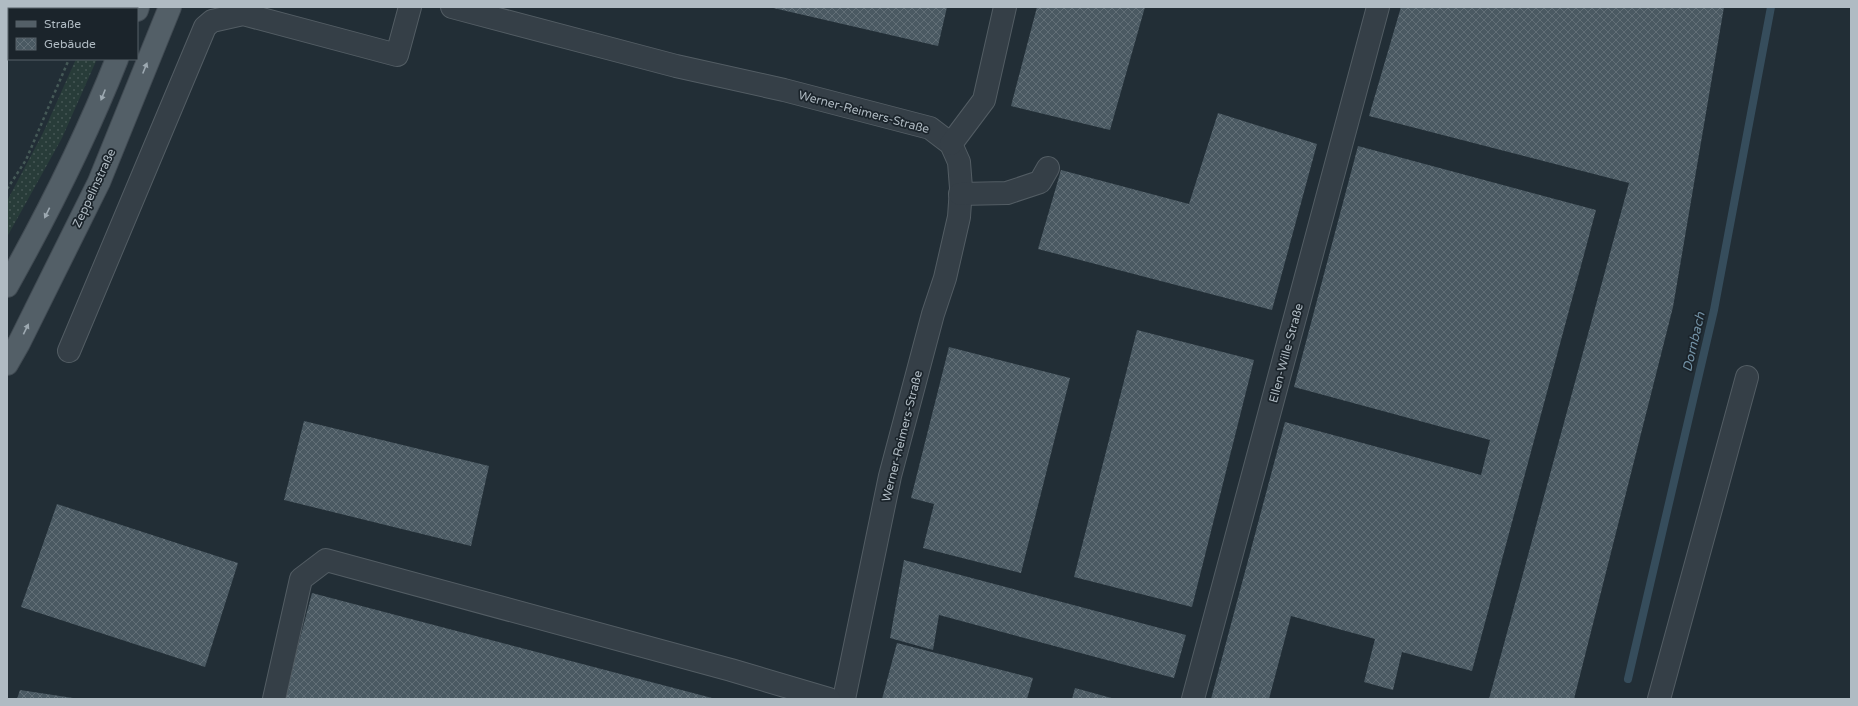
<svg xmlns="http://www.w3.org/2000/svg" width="1858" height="706" viewBox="0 0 1858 706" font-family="'Varela Round',sans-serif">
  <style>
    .grass { fill: url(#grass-dots) }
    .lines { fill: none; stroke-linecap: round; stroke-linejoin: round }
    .stream { stroke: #364d5c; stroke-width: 8 }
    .building { fill: url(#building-cross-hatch) }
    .minor-casing { stroke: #535d64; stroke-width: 24 }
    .major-casing { stroke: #414b53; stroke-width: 24 }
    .path { stroke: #455957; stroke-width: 2.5; stroke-dasharray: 3 3; stroke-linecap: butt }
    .minor { stroke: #353f47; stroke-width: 22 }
    .major { stroke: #535f67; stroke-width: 22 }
    .oneway { fill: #9da9b1 }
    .labels { text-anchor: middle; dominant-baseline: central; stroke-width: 3.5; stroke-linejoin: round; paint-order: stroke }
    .street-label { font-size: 12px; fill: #b0bbc3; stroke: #1b242b }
    .water-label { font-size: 13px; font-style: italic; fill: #7291a5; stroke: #1b242b }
  </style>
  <defs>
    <pattern id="grass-dots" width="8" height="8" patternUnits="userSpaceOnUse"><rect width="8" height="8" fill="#283c39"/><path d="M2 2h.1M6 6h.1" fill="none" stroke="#455654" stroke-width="1.8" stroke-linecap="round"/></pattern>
    <pattern id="building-cross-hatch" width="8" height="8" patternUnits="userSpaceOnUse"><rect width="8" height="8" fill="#4a5962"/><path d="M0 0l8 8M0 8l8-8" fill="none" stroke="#626f77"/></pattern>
  </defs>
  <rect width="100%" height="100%" fill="#222e36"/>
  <polygon class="grass" points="76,59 97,59 62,138 7,237 7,201 43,133"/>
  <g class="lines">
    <polyline class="stream" points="1628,679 1714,310 1771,7"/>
  </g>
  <g class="building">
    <polygon points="769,7 947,7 938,46"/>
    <polygon points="1037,7 1145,7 1110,130 1011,106"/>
    <polygon points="1401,7 1724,7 1673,307 1574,699 1489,699 1629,183 1369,116"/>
    <polygon points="1218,113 1317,144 1272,310 1038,249 1061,170 1189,204"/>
    <polygon points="1358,146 1596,210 1472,671 1402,652 1393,690 1364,682 1375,639 1291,616 1269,699 1211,699 1285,422 1481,475 1490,440 1294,387"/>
    <polygon points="1137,330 1254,360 1192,607 1074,577"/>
    <polygon points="949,347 1070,378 1021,573 923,548 934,504 911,498"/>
    <polygon points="304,421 489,466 471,546 284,500"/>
    <polygon points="57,504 238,563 205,667 21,607"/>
    <polygon points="904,560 1186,635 1174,678 939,615 933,650 890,638"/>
    <polygon points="312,593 712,698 712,699 284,699"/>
    <polygon points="897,643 1033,678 1027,699 882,699"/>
    <polygon points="1075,688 1115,699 1072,699"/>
    <polygon points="20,690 73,698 73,699 17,699"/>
  </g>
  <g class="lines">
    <defs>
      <g id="minor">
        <polyline points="452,7 676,66 784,90 930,128 951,144 959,162 961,188 959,217 945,278 933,314 890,476 844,699"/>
        <polyline points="951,144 984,100 1005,7"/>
        <polyline points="960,194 1007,193 1040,182 1048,168"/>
        <polyline points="69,351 205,27 212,21 243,14 397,55 410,7"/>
        <polyline points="274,699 301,579 326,560 731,670 829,699"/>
        <polyline points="1193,699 1378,7"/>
        <polyline points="1659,699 1747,377"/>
      </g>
      <g id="major">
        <polyline points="137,10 138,7"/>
        <path d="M 7,286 C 48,213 86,137 117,59"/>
        <polyline points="7,364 19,343 99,182 170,7"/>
      </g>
    </defs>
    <use href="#minor" class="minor-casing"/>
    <use href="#major" class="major-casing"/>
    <g class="path">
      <polyline points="90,9 91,7"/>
      <polyline points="7,189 26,160 69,59"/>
    </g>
    <use href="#minor" class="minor"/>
    <use href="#major" class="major"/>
  </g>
  <defs><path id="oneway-solid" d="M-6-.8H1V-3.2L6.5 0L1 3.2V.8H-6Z"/></defs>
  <g class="oneway">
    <use href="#oneway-solid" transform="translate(145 68) rotate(-68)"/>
    <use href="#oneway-solid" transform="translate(103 95) rotate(112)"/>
    <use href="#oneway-solid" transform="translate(47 213) rotate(116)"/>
    <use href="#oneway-solid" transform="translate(26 329) rotate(-64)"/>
  </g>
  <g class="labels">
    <g class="street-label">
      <text transform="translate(864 112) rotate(15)">Werner-Reimers-Straße</text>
      <text transform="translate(94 188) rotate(-65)">Zeppelinstraße</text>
      <text transform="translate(1286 353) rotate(-75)">Ellen-Wille-Straße</text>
      <text transform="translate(902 436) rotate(-76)">Werner-Reimers-Straße</text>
    </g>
    <g class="water-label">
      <text transform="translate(1694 342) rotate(-77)">Dornbach</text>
    </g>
  </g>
  <rect width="1858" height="706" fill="none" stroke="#b0bbc3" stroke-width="16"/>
  <rect x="8" y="8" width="130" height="52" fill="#1b242b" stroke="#576068"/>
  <rect x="16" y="21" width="20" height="6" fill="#535f67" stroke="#576068"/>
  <text x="44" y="28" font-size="12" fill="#b0bbc3">Straße</text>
  <rect x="16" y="38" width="20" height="12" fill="url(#building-cross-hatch)" stroke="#576068"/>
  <text x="44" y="48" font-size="12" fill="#b0bbc3">Gebäude</text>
</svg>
